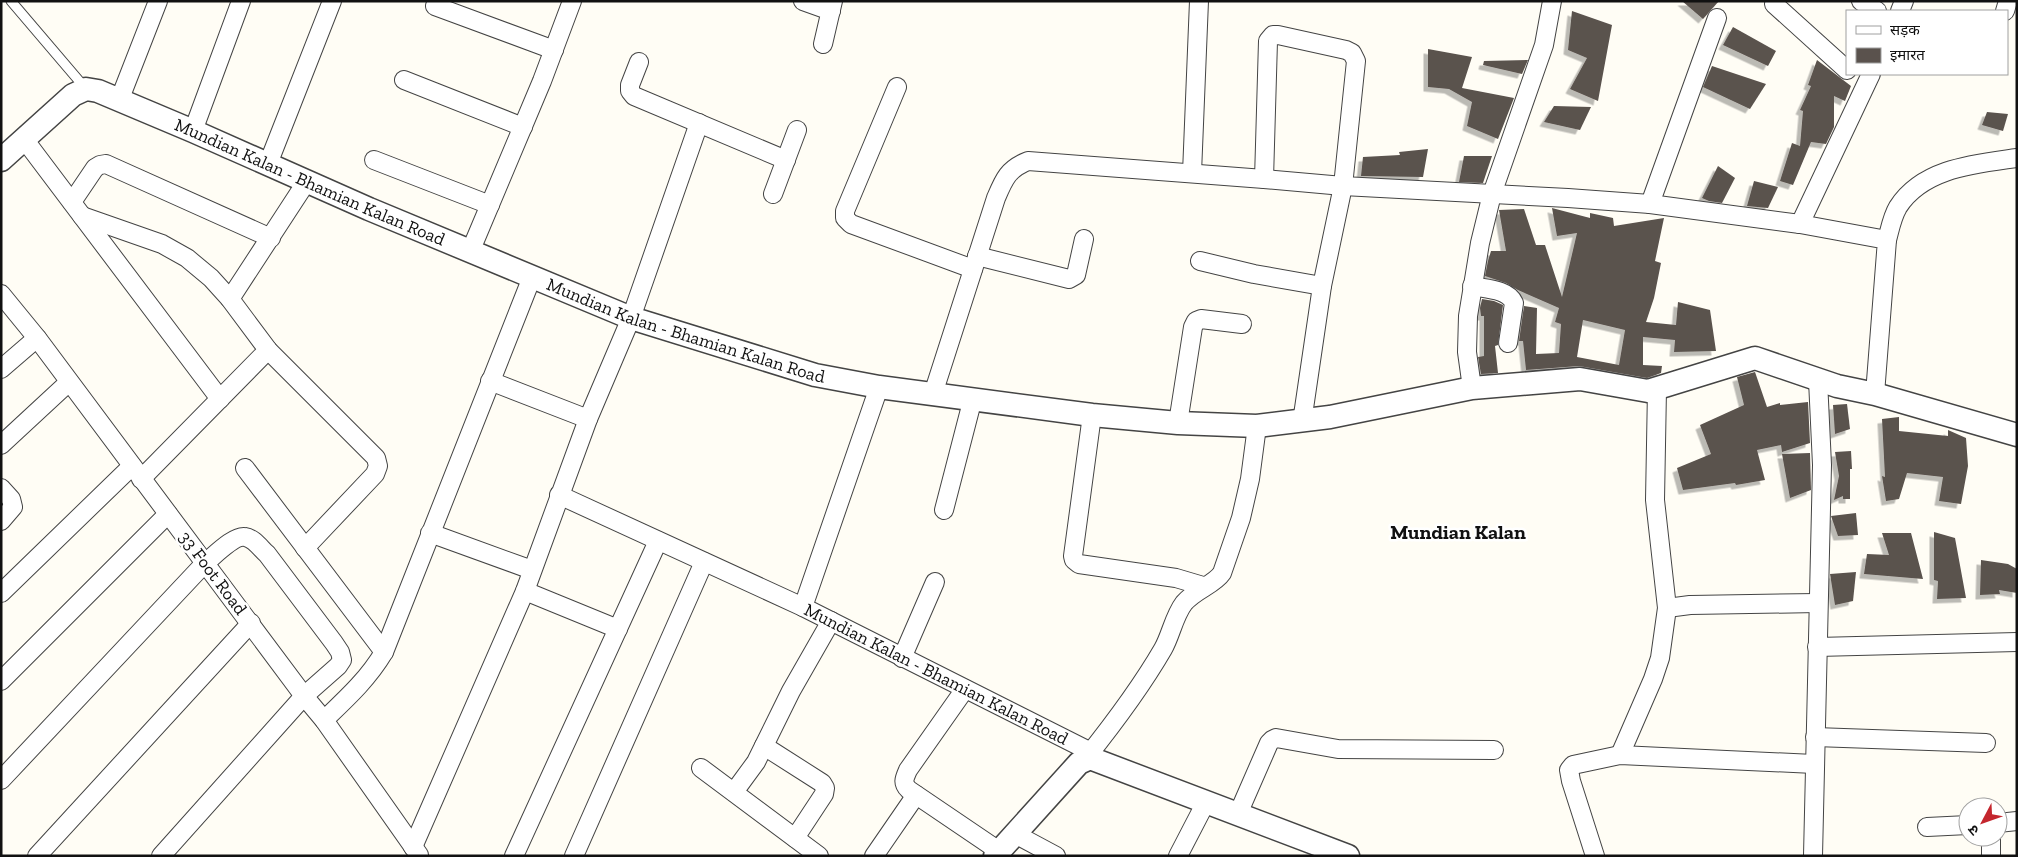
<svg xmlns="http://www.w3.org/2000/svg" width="2018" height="857" viewBox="0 0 2018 857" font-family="'Zilla Slab','Noto Sans Devanagari',serif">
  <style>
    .building { fill: #5a524d; fill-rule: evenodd; filter: url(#shadow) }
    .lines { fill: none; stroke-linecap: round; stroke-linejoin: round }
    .service-casing { stroke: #444; stroke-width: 11 }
    .minor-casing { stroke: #444; stroke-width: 20 }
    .tertiary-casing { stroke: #444; stroke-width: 25 }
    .service { stroke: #fff; stroke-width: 9 }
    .minor { stroke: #fff; stroke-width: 18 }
    .tertiary { stroke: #fff; stroke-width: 22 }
    .labels { text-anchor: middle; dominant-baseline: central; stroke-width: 5; stroke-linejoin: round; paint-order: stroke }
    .street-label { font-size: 18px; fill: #111; stroke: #fff }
    .quarter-label { font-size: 20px; font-weight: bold; fill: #111; stroke: #fff }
  </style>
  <defs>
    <filter id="shadow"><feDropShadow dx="-4.5" dy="4.5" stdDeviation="0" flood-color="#0004"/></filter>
  </defs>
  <rect width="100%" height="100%" fill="#fffdf5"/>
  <g class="building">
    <polygon points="1682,1 1719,1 1703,19"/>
    <polygon points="1572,11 1612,25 1598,101 1570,89 1587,58 1568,50"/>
    <polygon points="1733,27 1776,51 1768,66 1723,45"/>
    <polygon points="1428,49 1472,57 1462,88 1514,98 1498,139 1467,126 1472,102 1449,89 1428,87"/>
    <polygon points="1528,60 1522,74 1483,65 1484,61"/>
    <polygon points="1817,60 1851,86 1845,101 1834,96 1834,127 1826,144 1811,142 1793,185 1780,181 1792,143 1800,146 1803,111 1800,110 1811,86 1808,85"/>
    <polygon points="1712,66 1766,84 1750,109 1703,87"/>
    <polygon points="1554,106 1591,107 1580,130 1544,122"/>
    <polygon points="1987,112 2008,114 2003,131 1982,125"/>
    <polygon points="1428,149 1423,177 1361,176 1363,157 1400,155 1399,152"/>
    <polygon points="1464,156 1492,156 1483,183 1459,182"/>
    <polygon points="1718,166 1735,178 1722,203 1709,201 1702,198"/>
    <polygon points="1754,181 1778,187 1768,208 1747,206"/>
    <path d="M 1552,208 L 1590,218 L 1590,213 L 1613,218 L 1614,226 L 1664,218 L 1655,261 L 1661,263 L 1654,298 L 1646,322 L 1676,325 L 1678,302 L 1710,310 L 1716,351 L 1674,352 L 1675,340 L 1643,337 L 1643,365 L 1662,366 L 1661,373 L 1647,378 L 1579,366 L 1526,370 L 1523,341 L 1519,341 L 1524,306 L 1537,308 L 1536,354 L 1559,353 L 1561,324 L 1555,322 L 1559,308 L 1518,290 L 1506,283 L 1485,276 L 1488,261 L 1491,251 L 1506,251 L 1499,210 L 1524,209 L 1536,245 L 1545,245 L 1562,297 L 1577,233 L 1557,236 ZM 1583,320 L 1625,330 L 1619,365 L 1577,357 Z"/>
    <polygon points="1482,299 1494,301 1503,305 1498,345 1495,346 1498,373 1481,374 1478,357 1484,356 1484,316 1481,316 1480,308"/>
    <polygon points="1755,372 1767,407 1780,403 1780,405 1808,402 1810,443 1782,452 1781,445 1757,450 1765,480 1736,485 1735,483 1683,490 1677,468 1711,454 1700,425 1744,405 1737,377"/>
    <polygon points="1847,404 1850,429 1835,434 1833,405"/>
    <polygon points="1899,417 1899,431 1948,436 1948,430 1966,438 1968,466 1961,504 1939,501 1943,477 1907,473 1899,499 1886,501 1882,476 1885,477 1882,419"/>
    <polygon points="1851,451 1852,469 1850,469 1850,499 1843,499 1843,496 1834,500 1839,476 1835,452"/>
    <polygon points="1810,453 1811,490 1790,498 1782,454"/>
    <polygon points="1856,513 1858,535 1838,536 1831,516"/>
    <polygon points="1934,532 1955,538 1966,598 1937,599 1938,581 1934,580"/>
    <polygon points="1882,533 1911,533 1923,579 1864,574 1867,554 1889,555"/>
    <polygon points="1981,560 2008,564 2017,569 2017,593 1999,590 2000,594 1980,595"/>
    <polygon points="1856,572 1853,601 1835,605 1830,574"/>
  </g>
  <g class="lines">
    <defs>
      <polyline id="service" points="11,1 86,89"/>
      <g id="minor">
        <polyline points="803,1 831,11"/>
        <polyline points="1861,1 1877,11"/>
        <polyline points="1774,4 1847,70"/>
        <polyline points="435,6 554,50"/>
        <polyline points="1900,11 1904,1"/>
        <polyline points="2005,11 2008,1"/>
        <polyline points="823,44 833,1"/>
        <polyline points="639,62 630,85 630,91 634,96 786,160"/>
        <polyline points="404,80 523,127"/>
        <polyline points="897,87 845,211 845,218 851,224 973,269"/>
        <polyline points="119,101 158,1"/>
        <polyline points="193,131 241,1"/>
        <polyline points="24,139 220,399"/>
        <polyline points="374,160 490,205"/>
        <polyline points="268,164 332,1"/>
        <polyline points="1192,173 1199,1"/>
        <polyline points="1264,179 1268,41 1273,35 1278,35 1346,50 1352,53 1356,61 1343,186 1322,286 1302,422"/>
        <polyline points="773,194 797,130"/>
        <polyline points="72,202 95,168 100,165 106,164 271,238"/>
        <polyline points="1650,204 1717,18"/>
        <polyline points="82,216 162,244 187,258 211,278 230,299 268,350 376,458 378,466 375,474 305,548"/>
        <polyline points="1800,224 1871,74"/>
        <path d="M 1887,240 C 1890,229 1892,217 1898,207 C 1923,168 1975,164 2017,158"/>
        <polyline points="470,252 542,81 572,1"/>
        <polyline points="977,256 1069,279 1076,275 1084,239"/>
        <polyline points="1200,261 1254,274 1322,286"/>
        <path d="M 1472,286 C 1486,289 1508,289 1514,303 L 1508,343"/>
        <polyline points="1,294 37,338 304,696 324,720 419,855"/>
        <polyline points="230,299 307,181"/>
        <polyline points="1,369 37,338"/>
        <polyline points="490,381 588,419"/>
        <path id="s1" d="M 879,387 L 803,607 L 1091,752"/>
        <polyline points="1472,388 1467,352 1468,316 1480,243 1492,194 1544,45 1552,1"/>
        <path d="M 933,394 L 996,198 C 1004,179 1008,169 1028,161 L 1264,179 L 1343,186 L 1568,198 L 1650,204 L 1800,224 L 1887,240 L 1875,394"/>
        <polyline points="1092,415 1073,556 1074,560 1079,564 1176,578 1203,586"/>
        <polyline points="1178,423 1193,327 1196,321 1201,319 1242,324"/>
        <polyline points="1,445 69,382"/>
        <polyline points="245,468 384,652"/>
        <polyline points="141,479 268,350"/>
        <polyline points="1,488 11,499 13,507 1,521"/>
        <polyline points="559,495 803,607"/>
        <polyline points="944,510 973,398"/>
        <polyline points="430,533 532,570"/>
        <polyline points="525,591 618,629"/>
        <polyline points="1,593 132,466"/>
        <polyline points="1667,608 1690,605 1818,603"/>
        <polyline points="1817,647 2017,642"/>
        <polyline points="902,658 935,582"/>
        <polyline points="1,681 168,514"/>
        <path d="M 965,689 L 908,770 C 904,779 902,783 909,790 L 999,851"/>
        <path d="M 324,720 C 346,699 368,679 384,652 L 532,277"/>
        <polyline points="1815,737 1986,743"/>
        <polyline points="764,746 822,783 825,788 824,794 795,838"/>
        <polyline points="1620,755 1653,679 1660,658 1667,608 1655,500 1657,389"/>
        <path d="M 1086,758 C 1114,723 1141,687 1163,649 C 1171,635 1174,616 1184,603 C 1196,589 1214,585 1222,573 L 1241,518 L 1250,479 L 1257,426"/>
        <polyline points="701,768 819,856"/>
        <path d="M 1,780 L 205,563 C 214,556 234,535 245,537 C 254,538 261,549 267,554 L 334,643 L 340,652 L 342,660 L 338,666 L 304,696 L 161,856"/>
        <polyline points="734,792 756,762 791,691 831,621"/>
        <polyline points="1238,814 1269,743 1272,740 1276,738 1338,749 1494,750"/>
        <polyline points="1998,823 2017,821"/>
        <polyline points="1927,827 1968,825"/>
        <polyline points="1015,834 1056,856"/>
        <polyline points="413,847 525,591 588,419 631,318 699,123"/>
        <polyline points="37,856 251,623"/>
        <polyline points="514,856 658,541"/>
        <polyline points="574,856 704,562"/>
        <polyline points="874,856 916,795"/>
        <polyline points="1178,856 1206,802"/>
        <polyline points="1595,856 1571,781 1569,770 1573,765 1620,755 1814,764"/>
        <polyline points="1813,856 1822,465 1818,380"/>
        <polyline points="1991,856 1991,837"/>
      </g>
      <g id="tertiary">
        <path id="s2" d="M 1,160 L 73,95 L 86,89 L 98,91 L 193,131 L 369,209 L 631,318 L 815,375 L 879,387 L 1092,415 L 1178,423 L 1257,426 L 1330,417 L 1472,388 L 1580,379 L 1648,391 L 1755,358 L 1837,386 L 1875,394 L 2017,435"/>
        <polyline points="995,856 1079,763 1090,758 1348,856"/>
      </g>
    </defs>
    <use href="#service" class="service-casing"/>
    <use href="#minor" class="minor-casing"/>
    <use href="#tertiary" class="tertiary-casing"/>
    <use href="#service" class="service"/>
    <use href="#minor" class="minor"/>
    <use href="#tertiary" class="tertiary"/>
  </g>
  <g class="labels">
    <g class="street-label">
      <text stroke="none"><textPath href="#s2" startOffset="354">Mundian Kalan - Bhamian Kalan Road</textPath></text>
      <text stroke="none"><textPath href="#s2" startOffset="759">Mundian Kalan - Bhamian Kalan Road</textPath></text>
      <text transform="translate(213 573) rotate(53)">33 Foot Road</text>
      <text stroke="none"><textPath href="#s1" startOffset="382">Mundian Kalan - Bhamian Kalan Road</textPath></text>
    </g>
    <g class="quarter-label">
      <text x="1458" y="532">Mundian Kalan</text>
    </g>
  </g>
  <rect width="2018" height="857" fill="none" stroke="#111111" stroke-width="5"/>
  <rect x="1846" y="10" width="162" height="65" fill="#ffffff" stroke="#a0a0a0"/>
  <rect x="1856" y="26" width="25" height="8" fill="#ffffff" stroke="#a0a0a0"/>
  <text x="1890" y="35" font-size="15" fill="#111111">सड़क</text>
  <rect x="1856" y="48" width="25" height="15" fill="#5a524d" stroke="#a0a0a0"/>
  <text x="1890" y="60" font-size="15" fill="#111111">इमारत</text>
  <g transform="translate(1983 822) rotate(229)"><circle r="24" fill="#ffffff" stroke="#a0a0a0"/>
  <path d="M0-4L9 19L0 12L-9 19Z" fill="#c4262e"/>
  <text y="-8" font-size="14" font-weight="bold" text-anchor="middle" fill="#111111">उ</text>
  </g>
</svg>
